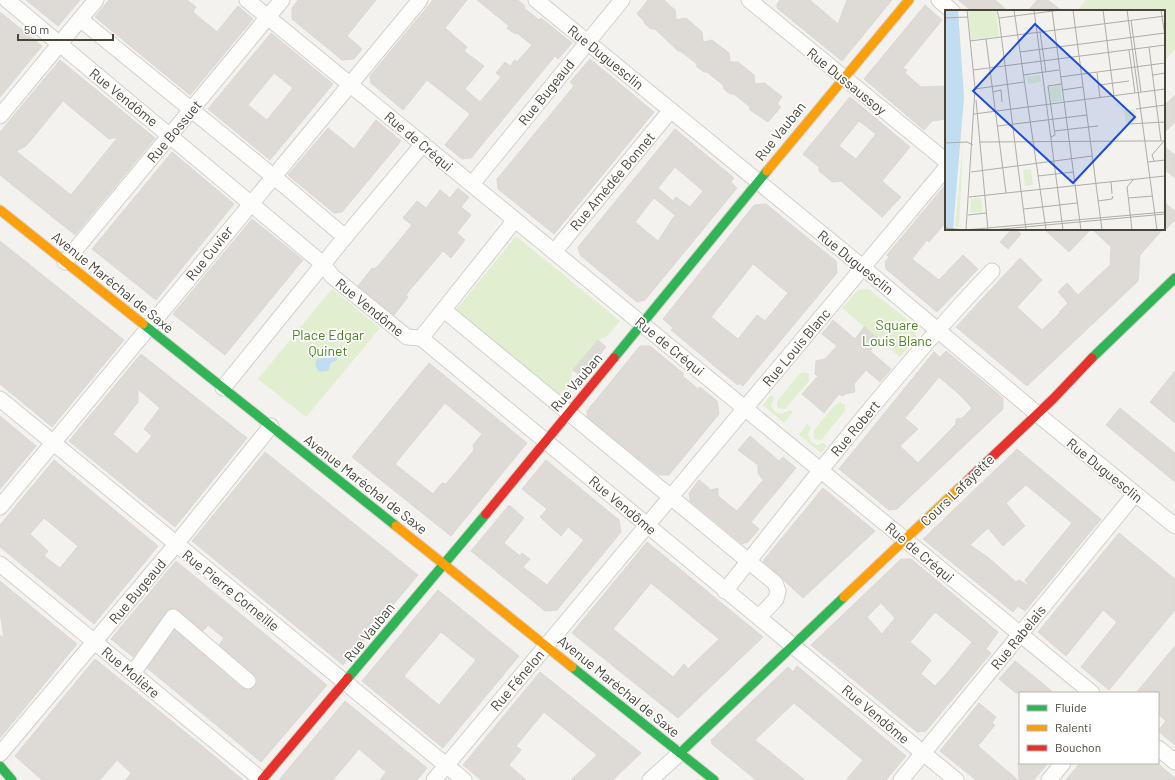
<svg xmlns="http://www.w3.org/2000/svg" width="1175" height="780" viewBox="0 0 1175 780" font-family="Barlow,sans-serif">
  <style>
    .green { fill: #e1eecf }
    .water { fill: #c0ddf1 }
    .building { fill: #dedbd6; stroke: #dcd9d4; fill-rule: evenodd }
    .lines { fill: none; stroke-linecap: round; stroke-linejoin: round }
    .street-casing { stroke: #d2d0cb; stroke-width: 17 }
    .fast-casing { stroke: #d3cfc5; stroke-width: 11 }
    .slow-casing { stroke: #d3cfc5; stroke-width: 11 }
    .jam-casing { stroke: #d3cfc5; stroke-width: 11 }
    .street { stroke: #fdfdfc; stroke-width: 15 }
    .fast { stroke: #30b455; stroke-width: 9 }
    .slow { stroke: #ff9f0a; stroke-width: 9 }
    .jam { stroke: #e5322d; stroke-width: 9 }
    .labels { text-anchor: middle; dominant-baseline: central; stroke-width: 3.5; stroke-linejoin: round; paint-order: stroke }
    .street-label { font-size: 14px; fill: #4b4439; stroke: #fff }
    .park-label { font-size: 14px; fill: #4a7f2a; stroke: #fff }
    .inset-road { fill: none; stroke: #b0aca6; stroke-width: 1 }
    .view { fill: #1d4ed8; fill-opacity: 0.15; stroke: #1d4ed8; stroke-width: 2 }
    .inset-edge { fill: none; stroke: #4b4439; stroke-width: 2 }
  </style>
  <rect width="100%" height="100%" fill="#f4f2ee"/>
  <g class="green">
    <polygon points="1086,0 1175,0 1175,49 1164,62 1164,11 1077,11"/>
    <polygon points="516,236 620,321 606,337 598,340 572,372 570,382 560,394 556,394 455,311"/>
    <polygon points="332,289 380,328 306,417 258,379"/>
    <polygon points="869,289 915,326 916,337 900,357 842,308 858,290"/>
    <polygon points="804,372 809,374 809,381 785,409 778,408 777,404 778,400 800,373"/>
    <polygon points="771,395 774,398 771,406 775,412 782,414 790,410 793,412 784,423 763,405"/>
    <polygon points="840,402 845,405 845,411 821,440 814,439 814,430 836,404"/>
    <polygon points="807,424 811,428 808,434 811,442 817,445 823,443 827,446 821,453 799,435"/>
  </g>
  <path class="water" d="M 330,347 L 337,350 C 340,366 332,358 330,365 C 329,368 329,370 328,371 L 319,372 L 315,365 L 317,359 L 324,355 L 324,350 Z"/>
  <g class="building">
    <polygon points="26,0 80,0 58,26"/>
    <polygon points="109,0 187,0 196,7 193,12 217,32 238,6 253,19 190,95 95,17"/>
    <polygon points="298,0 376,0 347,36 362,49 354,59 342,60 292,19 292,8"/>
    <polygon points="433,0 467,0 445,28 467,47 464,51 484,66 465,89 480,102 501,77 496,73 505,62 510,66 515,60 517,62 532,45 517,33 515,34 507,28 509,26 477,0 518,0 525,6 524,8 539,20 541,18 572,43 558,59 555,56 471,158 462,159 445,145 470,114 427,80 403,110 371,83 370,76"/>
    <polygon points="648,0 664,0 675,10 676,20 686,18 702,32 703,42 712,40 729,53 730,62 738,62 754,75 755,84 765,83 782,97 777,104 781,107 768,122 750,110 750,107 734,94 730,94 724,89 723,85 707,72 704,72 697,67 696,63 680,51 678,51 655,29 651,29 645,24 644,21 637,14"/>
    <polygon points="780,0 810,0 838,24 847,0 892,0 842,61 777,8 777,4"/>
    <polygon points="958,0 995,0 1008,11 972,11"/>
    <polygon points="1037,0 1048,0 1062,11 1028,11"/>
    <polygon points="925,5 942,20 903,68 907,70 905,73 921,87 946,86 946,119 932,121 924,130 864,79"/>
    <polygon points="0,12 42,46 0,97"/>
    <path d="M 271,33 L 333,84 L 270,160 L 208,109 ZM 274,73 L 293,88 L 267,120 L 248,105 Z"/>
    <polygon points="590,59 654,112 554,234 498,189 497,179 574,86 570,82"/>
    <path d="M 60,60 L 155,138 L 75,235 L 0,175 L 0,132 ZM 63,101 L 109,139 L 118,137 L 71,195 L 16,151 L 26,146 Z"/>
    <polygon points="1175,95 1175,122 1164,133 1164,106"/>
    <path d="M 850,97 L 910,147 L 882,181 L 901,197 L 882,217 L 841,181 L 832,182 L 819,171 L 819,167 L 803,154 ZM 859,121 L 876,134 L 856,159 L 839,146 Z"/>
    <polygon points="376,120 401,141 342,212 334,213 288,175 328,128 354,149"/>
    <path d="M 675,129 L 734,178 L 731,182 L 737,188 L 645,300 L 637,302 L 580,255 L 578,247 ZM 675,167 L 703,191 L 690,207 L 676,197 L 673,201 L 658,188 ZM 654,198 L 675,215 L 658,241 L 635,222 Z"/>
    <polygon points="1164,146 1175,155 1175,178 1164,169"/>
    <polygon points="172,152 234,204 156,300 92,249"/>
    <polygon points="946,184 946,222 929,242 927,240 912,259 939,280 963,255 978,269 937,312 886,269 885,262 889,257 887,255"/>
    <polygon points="458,188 469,197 461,207 471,215 457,233 465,240 451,258 443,251 409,291 406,296 408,297 394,315 358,286 372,268 374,269 378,266 412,225 403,218 417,201 426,208 440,190 450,198"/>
    <polygon points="1164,202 1175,211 1175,220 1164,231"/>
    <path d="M 766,204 L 836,261 L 837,273 L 743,386 L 739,383 L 738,385 L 724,374 L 671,330 L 673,328 L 663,319 L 754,205 ZM 753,264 L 788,293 L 765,321 L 757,315 L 738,339 L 711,317 Z"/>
    <polygon points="252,219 303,260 225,355 173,314"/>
    <polygon points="1012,229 1016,229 1021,234 1008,249 1000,242"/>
    <polygon points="1044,229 1091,229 1069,252"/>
    <polygon points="1092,229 1163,229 1140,255 1138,281 1027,386 956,327 1020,258 1042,280 1017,307 1042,330 1060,313 1059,312 1068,303 1058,292 1067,283 1078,295 1110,265 1111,247"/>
    <polygon points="0,241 124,340 52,427 0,384"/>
    <polygon points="833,320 855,339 864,327 880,340 870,351 891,369 880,382 866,370 854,384 855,392 845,394 843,396 839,394 824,413 802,394 818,376 815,374 816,361 825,359 837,346 822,334"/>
    <polygon points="598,340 606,347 582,377 573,370"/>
    <polygon points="640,346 650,346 684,374 682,376 690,382 698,389 700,387 717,401 719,414 669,475 659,475 587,417 587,411"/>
    <path d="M 946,351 L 1003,398 L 1003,409 L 897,509 L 889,510 L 839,469 L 934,352 L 940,357 ZM 939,377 L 959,394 L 972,408 L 962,418 L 956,419 L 956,424 L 918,463 L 900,446 L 918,429 L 905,418 Z"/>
    <path d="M 141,354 L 247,438 L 175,527 L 69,441 ZM 138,389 L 160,408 L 144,429 L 152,436 L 137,454 L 113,434 L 138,402 Z"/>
    <path d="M 429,363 L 527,443 L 451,536 L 352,457 ZM 445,403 L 482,434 L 473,445 L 474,450 L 446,484 L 442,483 L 433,494 L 395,464 Z"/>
    <polygon points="1175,371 1175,423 1150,402"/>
    <polygon points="1120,408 1175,453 1175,482 1106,425"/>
    <polygon points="0,416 36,446 0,489"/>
    <polygon points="750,436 779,461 783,457 796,468 751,522 759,529 748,542 742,544 690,501 689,493 699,480 711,490 718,488 718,496 737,511 763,480 758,473 758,465 738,450"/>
    <path d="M 1017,449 L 1101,519 L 1025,611 L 1018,606 L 1013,612 L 923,539 ZM 1026,485 L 1072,523 L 1025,580 L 1029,586 L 1019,580 L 1016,582 L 989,558 L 970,545 L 988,528 L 1003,546 L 1025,526 L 1006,503 Z"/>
    <polygon points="265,452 418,575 343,665 192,541"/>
    <path d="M 54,460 L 158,546 L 94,624 L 0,547 L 0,525 ZM 44,518 L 78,546 L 60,568 L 44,556 L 48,551 L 30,534 Z"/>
    <polygon points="546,460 619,520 621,532 557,610 545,611 471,551 509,505 524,518 504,543 520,556 522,553 530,559 523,567 547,585 584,540 568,527 561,536 540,517 547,509 522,489"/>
    <polygon points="823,488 875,531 803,598 763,561"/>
    <polygon points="1119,533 1175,579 1175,610 1109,690 1081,667 1117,622 1103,610 1066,656 1038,632"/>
    <path d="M 647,542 L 763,637 L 678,718 L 572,633 ZM 651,583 L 719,639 L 688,669 L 684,664 L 673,677 L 613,629 Z"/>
    <path d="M 901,559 L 911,559 L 998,632 L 986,649 L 991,653 L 926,731 L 917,732 L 811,645 ZM 881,603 L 895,618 L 882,634 L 867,617 ZM 935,612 L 972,642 L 948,672 L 935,686 L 921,674 L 931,660 L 910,642 Z"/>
    <polygon points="176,561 327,685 261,762 147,668 175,630 242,688 251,689 257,683 256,678 219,645 224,638 208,625 203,631 174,608 166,612 133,657 111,639"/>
    <polygon points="0,581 77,644 0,738 0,635 4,638 0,613"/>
    <path d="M 438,590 L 519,656 L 443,748 L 362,681 ZM 441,632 L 476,660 L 439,705 L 404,676 Z"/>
    <polygon points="1175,646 1175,745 1158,731 1166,721 1158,714 1158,693 1136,693"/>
    <polygon points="95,659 196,741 243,780 126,780 131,773 117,760 100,780 42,780 15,756"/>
    <polygon points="1015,661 1041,682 1054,693 1016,693 999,679"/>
    <polygon points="797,666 906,756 886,780 846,780 863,760 794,703 755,740 805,780 756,780 712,744 711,740 788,667 793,672"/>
    <polygon points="540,672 641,753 613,780 571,780 597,755 544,712 516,746 521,750 509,765 526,780 481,780 463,765"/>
    <polygon points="345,701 427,768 417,780 380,780 386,772 359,749 333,780 279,780"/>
    <polygon points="979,703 996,717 992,723 995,725 978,746 1018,780 976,780 940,751"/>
    <polygon points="1018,763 1048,763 1034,780 1019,780"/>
    <polygon points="1080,763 1157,763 1175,778 1175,780 1066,780"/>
  </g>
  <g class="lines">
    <defs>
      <g id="street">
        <path d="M 7,0 L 323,264 L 332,276 L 407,337 L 421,338 C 601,485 777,634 956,780"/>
        <polyline points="247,0 1092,693"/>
        <polyline points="536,0 854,260 1047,422 1175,526"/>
        <polyline points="749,0 946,161"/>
        <polyline points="939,0 952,11"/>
        <polyline points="80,19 285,186 345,237"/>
        <polyline points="0,116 96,0"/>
        <polyline points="472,184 622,0"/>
        <polyline points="554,252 671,110"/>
        <polyline points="65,262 282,0"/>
        <polyline points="444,310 775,583 778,591 776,599 759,617"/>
        <polyline points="421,338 515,220"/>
        <polyline points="223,388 345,237 423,144"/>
        <polyline points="0,399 464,780"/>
        <polyline points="0,507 420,0"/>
        <polyline points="0,564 262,780"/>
        <path d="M 725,591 C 811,482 896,372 992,271"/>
        <polyline points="133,673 173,617 248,681"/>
        <polyline points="1158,748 1175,762"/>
        <polyline points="0,754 168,554 271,426"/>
        <polyline points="434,780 946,168"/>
        <polyline points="650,780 680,753"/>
        <polyline points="901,780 1135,494"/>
        <polyline points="1049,780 1063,763"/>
      </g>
      <g id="fast">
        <polyline points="143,324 396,526"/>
        <polyline points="614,358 767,171"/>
        <polyline points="1092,358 1175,278"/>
        <polyline points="572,667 714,780"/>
        <polyline points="348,678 486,514"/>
        <polyline points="680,753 844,597"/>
        <polyline points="0,766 12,780"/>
      </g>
      <g id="slow">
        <polyline points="767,171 909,0"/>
        <polyline points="0,210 143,324"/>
        <polyline points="396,526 572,667"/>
        <polyline points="844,597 972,476"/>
      </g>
      <g id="jam">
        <polyline points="972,476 1053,399 1092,358"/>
        <polyline points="486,514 614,358"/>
        <polyline points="262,780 348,678"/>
      </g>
    </defs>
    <use href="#street" class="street-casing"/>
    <use href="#fast" class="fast-casing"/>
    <use href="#slow" class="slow-casing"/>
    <use href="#jam" class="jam-casing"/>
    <use href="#street" class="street"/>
    <use href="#fast" class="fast"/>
    <use href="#slow" class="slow"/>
    <use href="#jam" class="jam"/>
  </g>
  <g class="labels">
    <g class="street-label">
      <text transform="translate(606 57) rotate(39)">Rue Duguesclin</text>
      <text transform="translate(847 81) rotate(39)">Rue Dussaussoy</text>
      <text transform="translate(546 92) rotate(-51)">Rue Bugeaud</text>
      <text transform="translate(124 97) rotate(39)">Rue Vendôme</text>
      <text transform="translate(174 131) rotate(-50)">Rue Bossuet</text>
      <text transform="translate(780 131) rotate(-51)">Rue Vauban</text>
      <text transform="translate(419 141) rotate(40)">Rue de Créqui</text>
      <text transform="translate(612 181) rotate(-50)">Rue Amédée Bonnet</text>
      <text transform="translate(209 253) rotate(-51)">Rue Cuvier</text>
      <text transform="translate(856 262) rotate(39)">Rue Duguesclin</text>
      <text transform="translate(113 282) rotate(39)">Avenue Maréchal de Saxe</text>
      <text transform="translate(370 307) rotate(39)">Rue Vendôme</text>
      <text transform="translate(670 346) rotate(39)">Rue de Créqui</text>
      <text transform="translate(796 347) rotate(-50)">Rue Louis Blanc</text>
      <text transform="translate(576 382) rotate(-50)">Rue Vauban</text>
      <text transform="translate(855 428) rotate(-50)">Rue Robert</text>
      <text transform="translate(1105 470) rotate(39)">Rue Duguesclin</text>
      <text transform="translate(366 484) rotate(38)">Avenue Maréchal de Saxe</text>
      <text transform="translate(957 490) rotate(-44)">Cours Lafayette</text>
      <text transform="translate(623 505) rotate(40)">Rue Vendôme</text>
      <text transform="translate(920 552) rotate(40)">Rue de Créqui</text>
      <text transform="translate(231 590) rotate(39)">Rue Pierre Corneille</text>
      <text transform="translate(137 591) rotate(-50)">Rue Bugeaud</text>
      <text transform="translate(369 632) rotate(-51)">Rue Vauban</text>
      <text transform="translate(1018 637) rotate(-51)">Rue Rabelais</text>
      <text transform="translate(131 672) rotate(40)">Rue Molière</text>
      <text transform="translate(517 680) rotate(-50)">Rue Fénelon</text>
      <text transform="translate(619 686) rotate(39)">Avenue Maréchal de Saxe</text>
      <text transform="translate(876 714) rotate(40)">Rue Vendôme</text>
    </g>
    <g class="park-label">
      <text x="897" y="324">Square<tspan x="897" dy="16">Louis Blanc</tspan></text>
      <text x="328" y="334">Place Edgar<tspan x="328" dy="16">Quinet</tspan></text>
    </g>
  </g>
  <g transform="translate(945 10)">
    <rect width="220" height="220" fill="#f4f2ee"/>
    <path d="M 23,0 L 51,0 L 54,26 L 26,30 ZM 95,65 L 96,72 L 83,74 L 82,67 ZM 115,75 L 117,91 L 106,92 L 104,77 ZM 190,99 L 192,111 L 181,112 L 179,101 ZM 18,134 L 14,217 L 10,216 ZM 86,159 L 88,175 L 80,176 L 78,160 ZM 36,188 L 38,202 L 25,203 L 26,189 Z" fill="#e1eecf"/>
    <path d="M 0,0 L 13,0 L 19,87 L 8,220 L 0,220 Z" fill="#c0ddf1"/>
    <path class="inset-road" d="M 52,0 L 54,8 L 116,0M 69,0 L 101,220M 89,0 L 118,220M 107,0 L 136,220M 128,0 L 157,220M 158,0 L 169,86M 182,0 L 212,220M 216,0 L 220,26M 0,8 L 23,7M 54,8 L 81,220M 186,10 L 196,82M 95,22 L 101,62M 41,29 L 61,183M 25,31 L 220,6M 204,37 L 216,131M 184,40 L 190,83M 75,42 L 220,23M 28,60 L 220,35M 152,63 L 155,88M 78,65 L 114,60M 208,65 L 220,63M 115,67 L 220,53M 154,75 L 184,71M 103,76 L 110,125 L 106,127M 103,76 L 116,74M 30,79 L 79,72M 117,80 L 138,77M 48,82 L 56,80 L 57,92M 31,90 L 43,220M 191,99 L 220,95M 29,104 L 220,79M 184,114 L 220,112M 53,116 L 142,105M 109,121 L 153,116M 199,131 L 220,131M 34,132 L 199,131M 0,133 L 22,132 L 28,135M 209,151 L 207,145 L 219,131M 203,152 L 220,150M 26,162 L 147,146M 93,166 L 128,162M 166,172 L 167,184M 24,187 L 220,166M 183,188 L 208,186M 153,191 L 167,189 L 168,186M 79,199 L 132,193M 23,205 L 41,203M 0,218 L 20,220M 20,220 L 220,202M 21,220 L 30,78 L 22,0M 47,220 L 220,204M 187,220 L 182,177 L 188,170"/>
    <path class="view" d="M 90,14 L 190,107 L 128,173 L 28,81 Z"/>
    <rect width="220" height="220" class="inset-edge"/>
  </g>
  <rect x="1019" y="692" width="140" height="72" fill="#ffffff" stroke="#b7b4b0"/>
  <rect x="1027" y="705" width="20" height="6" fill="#30b455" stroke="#b7b4b0"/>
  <text x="1055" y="712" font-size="12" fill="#4b4439">Fluide</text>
  <rect x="1027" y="725" width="20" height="6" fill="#ff9f0a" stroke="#b7b4b0"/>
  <text x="1055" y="732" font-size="12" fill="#4b4439">Ralenti</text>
  <rect x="1027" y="745" width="20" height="6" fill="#e5322d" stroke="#b7b4b0"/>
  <text x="1055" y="752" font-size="12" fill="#4b4439">Bouchon</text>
  <path d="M18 34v6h95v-6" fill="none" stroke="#4b4439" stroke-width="2"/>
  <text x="24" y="34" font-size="12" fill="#4b4439" stroke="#ffffff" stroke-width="3" paint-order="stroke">50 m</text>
</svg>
